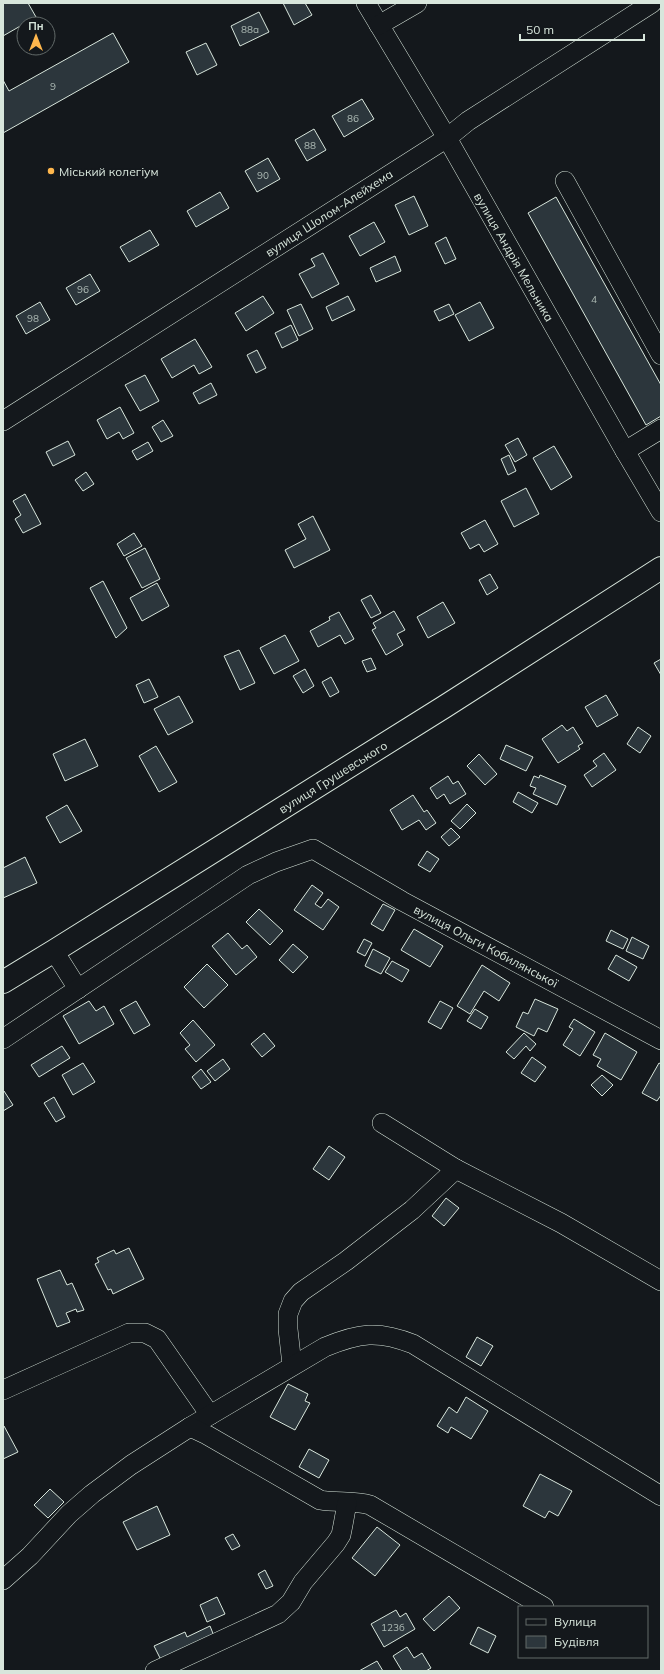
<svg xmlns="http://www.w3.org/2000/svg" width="664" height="1674" viewBox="0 0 664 1674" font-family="Mulish,sans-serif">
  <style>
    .building { fill: #2c363c; stroke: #d8e6dc }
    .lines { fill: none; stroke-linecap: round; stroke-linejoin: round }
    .minor-casing { stroke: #d8e6dc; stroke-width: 20 }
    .highway-casing { stroke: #d8e6dc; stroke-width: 24 }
    .minor { stroke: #14181c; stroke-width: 19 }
    .highway { stroke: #14181c; stroke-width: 22 }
    .poi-dot { fill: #ffb74d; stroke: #14181c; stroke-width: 1.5 }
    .labels { text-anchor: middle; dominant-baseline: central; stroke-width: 3; stroke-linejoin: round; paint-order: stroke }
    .number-label { font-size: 10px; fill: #adbab4 }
    .poi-label { font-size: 12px; fill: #d8e6dc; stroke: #14181c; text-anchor: start }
    .street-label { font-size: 12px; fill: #d8e6dc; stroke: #14181c }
  </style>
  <rect width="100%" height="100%" fill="#14181c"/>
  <g class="building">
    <polygon points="3,3 28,3 36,17 3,36"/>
    <polygon points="283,3 305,3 312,15 294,25"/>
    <polygon points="259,12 269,32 240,46 231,26"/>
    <polygon points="113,33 129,62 3,133 3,80 9,91"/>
    <polygon points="206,43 217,65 197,75 186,52"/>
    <polygon points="362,99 374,119 344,137 332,116"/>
    <polygon points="314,129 326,150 307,161 295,140"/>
    <polygon points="268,158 280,179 257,192 245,171"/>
    <polygon points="220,192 229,208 196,227 187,211"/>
    <polygon points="414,196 428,226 409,235 395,205"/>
    <polygon points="556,197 661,385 661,416 646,425 528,213"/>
    <polygon points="374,222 385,242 360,256 349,236"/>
    <polygon points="150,230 159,245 129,262 120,247"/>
    <polygon points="446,237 456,259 445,264 435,243"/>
    <polygon points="323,253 339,284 312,298 299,274 315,266 311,259"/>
    <polygon points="395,256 401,271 376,282 370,268"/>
    <polygon points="90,274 100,291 76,305 66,288"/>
    <polygon points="263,296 274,313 246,331 235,313"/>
    <polygon points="348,296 355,310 332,321 326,307"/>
    <polygon points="40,302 50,320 26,334 16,316"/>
    <polygon points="480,302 494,328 469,341 455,315"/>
    <polygon points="301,304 313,329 299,336 287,310"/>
    <polygon points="449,304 454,314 439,321 434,311"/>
    <polygon points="291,325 298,340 282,348 275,333"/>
    <polygon points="195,339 212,367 199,374 194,365 172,378 161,359"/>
    <polygon points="257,350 266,368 256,373 247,355"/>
    <polygon points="145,375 159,401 140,411 125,385"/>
    <polygon points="211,383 217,395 199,404 193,393"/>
    <polygon points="120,407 134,433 123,439 119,432 107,439 97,420"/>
    <polygon points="163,420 173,436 161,442 152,427"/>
    <polygon points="518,438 527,455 515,462 505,445"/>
    <polygon points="68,441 75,455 53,466 46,452"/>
    <polygon points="148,442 153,451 137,460 132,451"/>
    <polygon points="554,446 572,477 551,490 533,458"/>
    <polygon points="509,455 516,471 508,475 501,459"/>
    <polygon points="86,472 94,484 83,491 75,480"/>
    <polygon points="526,488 539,514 514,527 501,501"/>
    <polygon points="25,494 41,524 23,533 15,519 21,515 13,501"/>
    <polygon points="313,516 330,550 294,568 285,550 306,539 298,524"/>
    <polygon points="485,520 498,544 484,552 479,544 470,549 461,533"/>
    <polygon points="134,533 142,546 124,556 117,544"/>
    <polygon points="145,548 160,579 142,588 126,558"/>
    <polygon points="490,574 498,588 487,595 479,580"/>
    <polygon points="103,581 127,628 116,638 90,588"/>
    <polygon points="157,583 169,606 142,621 130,598"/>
    <polygon points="371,595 381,613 371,618 361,600"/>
    <polygon points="443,602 455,623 428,638 417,617"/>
    <polygon points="394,611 405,630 397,634 403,645 386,655 372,630 376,628 373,623"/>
    <polygon points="339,612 354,639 345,644 340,635 318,647 310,631 330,620 329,617"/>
    <polygon points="285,635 299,661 274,674 260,648"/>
    <polygon points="239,650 255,683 240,690 224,656"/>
    <polygon points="371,658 376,669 367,672 362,661"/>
    <polygon points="661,659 661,675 654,663"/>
    <polygon points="305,669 314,686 303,693 293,676"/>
    <polygon points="331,677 339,692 330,697 322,682"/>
    <polygon points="149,679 158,697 144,703 136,685"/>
    <polygon points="606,695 618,715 597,727 585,707"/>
    <polygon points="179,696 193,722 168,735 154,709"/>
    <polygon points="562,725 567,731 573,727 583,743 578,746 580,749 558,763 542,739"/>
    <polygon points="638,727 651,736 640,753 627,744"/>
    <polygon points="85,739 98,766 65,781 53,754"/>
    <polygon points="506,745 533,757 526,771 500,759"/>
    <polygon points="156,746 177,782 159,792 139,756"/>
    <polygon points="604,753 616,770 592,787 584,775 597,766 593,761"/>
    <polygon points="479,754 497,774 485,785 467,766"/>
    <polygon points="540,775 566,786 557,805 533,794 536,788 530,786 534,776 539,778"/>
    <polygon points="448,776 453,784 458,781 466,794 450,804 444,794 437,799 430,788"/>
    <polygon points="518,792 538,803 532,813 513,802"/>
    <polygon points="413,795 424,812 427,810 436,823 426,830 419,820 402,830 390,810"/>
    <polygon points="467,804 476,813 460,829 451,821"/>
    <polygon points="67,805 82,831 60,843 46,817"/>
    <polygon points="451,828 460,837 449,846 441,837"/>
    <polygon points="427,851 439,859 430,872 418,865"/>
    <polygon points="25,857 37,883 3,898 3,868"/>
    <polygon points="312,885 323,893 315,904 321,908 328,899 339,907 323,930 294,910"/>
    <polygon points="383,904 395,910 383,931 371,924"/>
    <polygon points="259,909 283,931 270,945 246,922"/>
    <polygon points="414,929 443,946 430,967 401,950"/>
    <polygon points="611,930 628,939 623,949 606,941"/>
    <polygon points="228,933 242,949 247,945 257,957 236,975 212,946"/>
    <polygon points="632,937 649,946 643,959 626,951"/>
    <polygon points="364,939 372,943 365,956 357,952"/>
    <polygon points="293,944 308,957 293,973 279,960"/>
    <polygon points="373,949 390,958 381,974 365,966"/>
    <polygon points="616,955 637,967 629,981 608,969"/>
    <polygon points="392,961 409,970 402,982 385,972"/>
    <polygon points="207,964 228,985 204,1008 184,987"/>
    <polygon points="482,965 510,983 499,1001 484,991 470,1014 457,1006"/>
    <polygon points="535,999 558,1009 547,1032 538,1028 534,1036 516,1027 523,1012 528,1014"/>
    <polygon points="89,1001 96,1011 104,1006 114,1024 79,1044 63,1016"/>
    <polygon points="136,1001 150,1025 134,1034 120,1010"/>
    <polygon points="440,1001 453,1008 441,1029 428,1022"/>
    <polygon points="475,1009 488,1017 481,1029 467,1021"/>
    <polygon points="574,1019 595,1032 580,1056 563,1045 573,1029 569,1027"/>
    <polygon points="193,1020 215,1045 196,1062 185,1049 190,1045 180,1033"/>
    <polygon points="264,1033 275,1046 262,1057 251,1044"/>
    <polygon points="524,1033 536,1044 530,1051 526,1046 514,1059 506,1052"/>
    <polygon points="605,1033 637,1052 621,1080 597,1066 601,1059 593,1055"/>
    <polygon points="62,1046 70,1058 39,1077 31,1065"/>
    <polygon points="532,1057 546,1067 535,1082 521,1073"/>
    <polygon points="223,1059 230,1069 215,1081 207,1071"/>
    <polygon points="83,1063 95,1082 73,1095 62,1075"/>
    <polygon points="659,1063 661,1064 661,1095 657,1101 642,1093"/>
    <polygon points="201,1069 211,1082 201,1089 192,1077"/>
    <polygon points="602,1075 613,1085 602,1096 591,1085"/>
    <polygon points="4,1091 13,1105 3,1111 3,1092"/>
    <polygon points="54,1097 65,1117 56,1122 44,1103"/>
    <polygon points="329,1146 345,1157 329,1180 313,1169"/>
    <polygon points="446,1198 459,1208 444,1226 432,1216"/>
    <polygon points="129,1248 144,1279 113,1294 111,1289 108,1290 95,1264 99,1262 97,1258 114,1250 116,1254"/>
    <polygon points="60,1270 67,1285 72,1283 84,1310 77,1312 76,1309 66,1313 70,1322 57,1327 37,1279"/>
    <polygon points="477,1337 493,1346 481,1366 466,1357"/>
    <polygon points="288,1384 308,1394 305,1401 310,1403 295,1430 270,1417"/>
    <polygon points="466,1397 488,1411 471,1439 451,1427 448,1433 437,1426 449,1407 457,1413"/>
    <polygon points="4,1426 18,1452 3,1459 3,1427"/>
    <polygon points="309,1449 329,1460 319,1478 299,1467"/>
    <polygon points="540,1474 572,1491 558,1516 549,1511 545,1518 523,1506"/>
    <polygon points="50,1489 64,1502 48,1518 34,1505"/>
    <polygon points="157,1506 170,1535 137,1550 123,1522"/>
    <polygon points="377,1527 400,1545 375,1576 352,1558"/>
    <polygon points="233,1534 240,1546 232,1550 225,1538"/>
    <polygon points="265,1570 273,1586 266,1589 258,1574"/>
    <polygon points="449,1596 460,1608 434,1631 423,1619"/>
    <polygon points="217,1597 225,1614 207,1622 200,1605"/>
    <polygon points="396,1610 400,1617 406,1613 415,1629 384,1647 371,1624"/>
    <polygon points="210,1626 214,1636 161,1660 154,1646 185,1632 187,1637"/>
    <polygon points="478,1627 496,1636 488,1653 470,1644"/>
    <polygon points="407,1647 414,1658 422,1653 431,1668 426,1671 402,1671 393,1656"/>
    <polygon points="377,1661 383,1671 359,1671"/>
  </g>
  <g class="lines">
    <defs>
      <g id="minor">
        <polyline points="366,3 447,138 625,451 661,512"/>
        <polyline points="379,25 417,3"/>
        <polyline points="565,181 661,355"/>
        <polyline points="3,421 447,138 468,121 652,3"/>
        <polyline points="625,451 661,429"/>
        <polyline points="54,951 78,989"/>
        <polyline points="3,1039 248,875 276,862 313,849 402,901 661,1040"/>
        <polyline points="456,1169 561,1223 661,1281"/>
        <polyline points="292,1365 288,1329 288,1314 293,1301 301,1292 346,1261 412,1210 456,1169 382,1123"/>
        <polyline points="3,1390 129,1333 145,1333 157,1339 210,1415"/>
        <path d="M 190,1427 L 325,1347 C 359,1333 378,1330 413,1344 L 661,1496"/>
        <path d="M 3,1580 L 30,1556 L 69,1514 L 92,1494 L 131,1465 L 190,1427 L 207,1435 L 320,1500 C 337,1503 355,1500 370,1505 L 544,1607"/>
        <polyline points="155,1671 278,1614 291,1602 303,1582 336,1543 341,1535 343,1525 347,1503"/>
      </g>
      <polyline id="highway" points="3,982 54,951 444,707 661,568"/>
    </defs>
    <use href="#minor" class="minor-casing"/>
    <use href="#highway" class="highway-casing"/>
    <use href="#minor" class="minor"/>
    <use href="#highway" class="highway"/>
  </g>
  <circle class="poi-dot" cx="51" cy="171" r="4"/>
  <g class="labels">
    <g class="number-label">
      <text x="250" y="29">88а</text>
      <text x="53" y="86">9</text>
      <text x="353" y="118">86</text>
      <text x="310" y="145">88</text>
      <text x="263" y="175">90</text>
      <text x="83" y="289">96</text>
      <text x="594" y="299">4</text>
      <text x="33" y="318">98</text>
      <text x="393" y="1627">123б</text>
    </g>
    <g class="poi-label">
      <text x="59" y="171">Міський колегіум</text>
    </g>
    <g class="street-label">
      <text transform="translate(329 213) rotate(-33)">вулиця Шолом-Алейхема</text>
      <text transform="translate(514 257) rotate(60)">вулиця Андрія Мельника</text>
      <text transform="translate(333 777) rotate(-32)">вулиця Грушевського</text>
      <text transform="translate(486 946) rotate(28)">вулиця Ольги Кобилянської</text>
    </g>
  </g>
  <rect width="664" height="1674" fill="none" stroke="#d8e6dc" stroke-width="8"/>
  <rect x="518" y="1606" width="130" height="52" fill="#14181c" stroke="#626a69"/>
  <rect x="526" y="1619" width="20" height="6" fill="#14181c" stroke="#626a69"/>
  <text x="554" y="1626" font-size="12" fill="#d8e6dc">Вулиця</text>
  <rect x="526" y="1636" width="20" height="12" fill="#2c363c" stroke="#626a69"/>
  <text x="554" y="1646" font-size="12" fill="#d8e6dc">Будівля</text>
  <g transform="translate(36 36)"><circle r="19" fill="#14181c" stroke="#626a69"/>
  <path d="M0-3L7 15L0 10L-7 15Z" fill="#ffb74d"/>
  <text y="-6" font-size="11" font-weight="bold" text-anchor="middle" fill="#d8e6dc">Пн</text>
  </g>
  <path d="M520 34v6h124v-6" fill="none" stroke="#d8e6dc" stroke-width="2"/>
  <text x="526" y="34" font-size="12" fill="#d8e6dc" stroke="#14181c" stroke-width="3" paint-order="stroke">50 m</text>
</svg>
